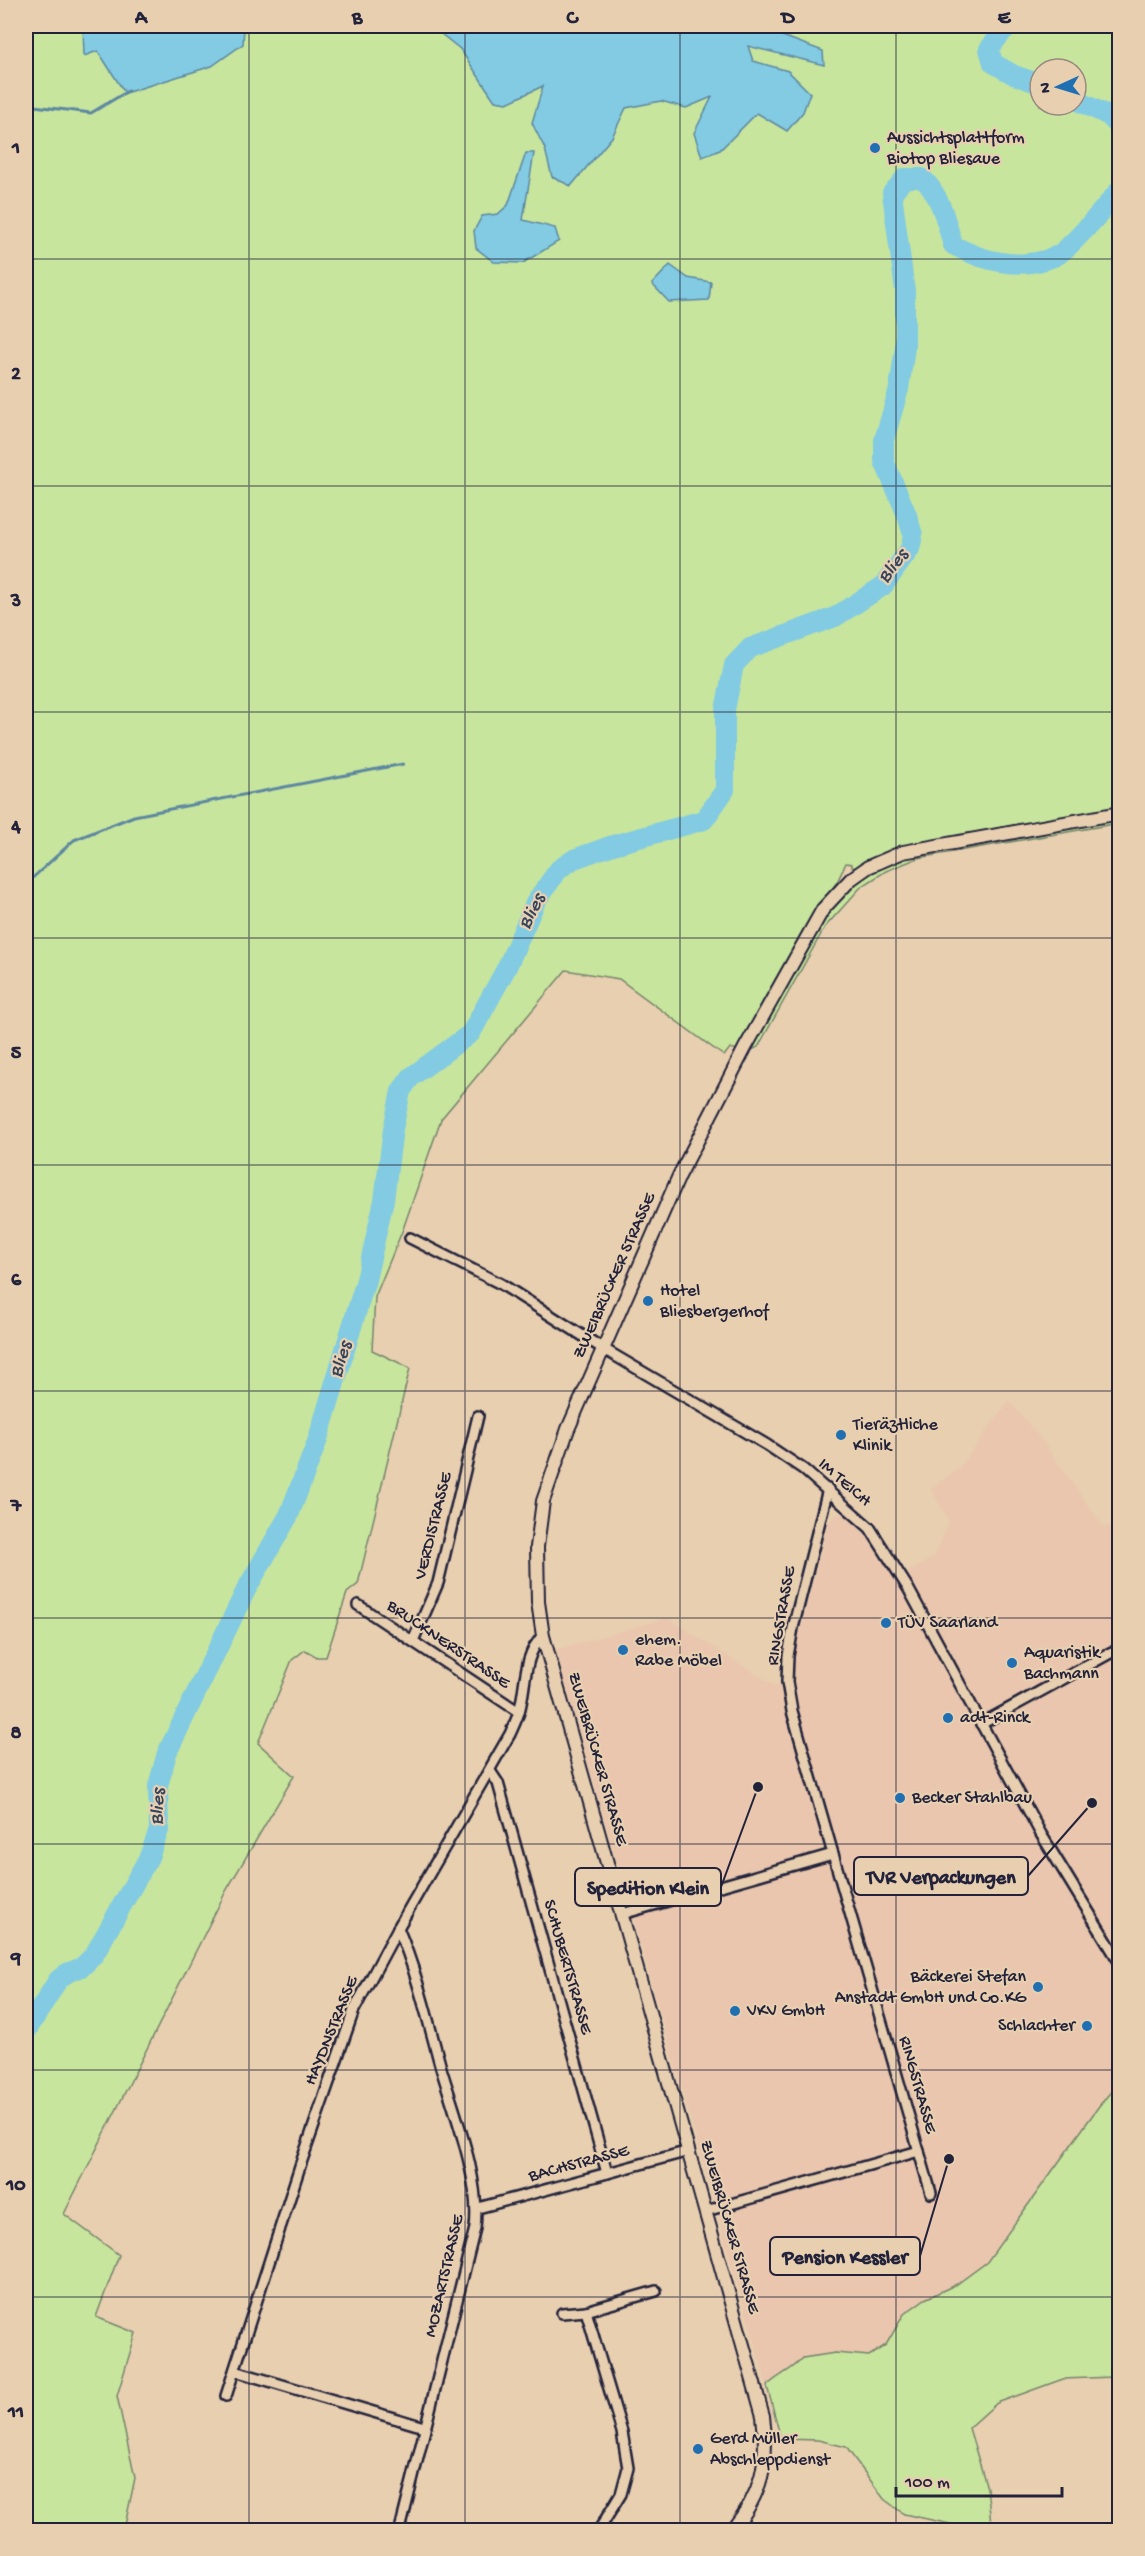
<svg xmlns="http://www.w3.org/2000/svg" width="1145" height="2556" viewBox="0 0 1145 2556" font-family="'Gochi Hand',sans-serif">
  <style>
    .built { fill: #e9c6ad }
    .green { fill: #c8e59d; stroke: #75846c; stroke-width: 1.5; fill-rule: evenodd }
    .water { fill: #82cbe3; stroke: #5c87a0; stroke-width: 1.5 }
    .lines { fill: none; stroke-linecap: round; stroke-linejoin: round }
    .stream { stroke: #5c87a0; stroke-width: 3 }
    .river { stroke: #82cbe3; stroke-width: 20 }
    .minor-casing { stroke: #22223b; stroke-width: 14 }
    .tertiary-casing { stroke: #22223b; stroke-width: 16 }
    .minor { stroke: #e8cfb0; stroke-width: 9 }
    .tertiary { stroke: #e8cfb0; stroke-width: 12 }
    .grid { fill: none; stroke: #22223b; stroke-width: 1.5; stroke-opacity: 0.55 }
    .poi-dot { fill: #1f6fb2; stroke: #e8cfb0; stroke-width: 2 }
    .labels { text-anchor: middle; dominant-baseline: central; stroke-width: 4.5; stroke-linejoin: round; paint-order: stroke }
    .poi-label { font-size: 18px; fill: #22223b; stroke: #e8cfb0; text-anchor: start }
    .street-label { font-size: 18px; fill: #22223b; stroke: #e8cfb0 }
    .water-label { font-size: 20px; font-style: italic; fill: #35445d; stroke: #e8cfb0 }
    .leader { fill: none; stroke: #22223b; stroke-width: 2 }
    .callout-dot { fill: #22223b; stroke: #e8cfb0; stroke-width: 2 }
    .callout { fill: #e8cfb0; stroke: #22223b; stroke-width: 2 }
    .callout-label { font-size: 20px; text-anchor: middle; font-weight: bold; fill: #22223b }
    .neatline { fill: none; stroke: #22223b; stroke-width: 2 }
    .grid-label { font-size: 20px; text-anchor: middle; font-weight: bold; fill: #22223b }
  </style>
  <rect width="100%" height="100%" fill="#e8cfb0"/>
  <filter id="ink" filterUnits="userSpaceOnUse"><feTurbulence type="fractalNoise" baseFrequency=".0167" numOctaves="2"/><feDisplacementMap in="SourceGraphic" scale="12" xChannelSelector="R" yChannelSelector="G"/><feConvolveMatrix kernelMatrix="1 2 1 2 8 2 1 2 1" color-interpolation-filters="sRGB"/></filter>
  <g filter="url(#ink)">
    <polygon class="built" points="1009,1401 1044,1443 1103,1527 1119,1524 1119,2082 1099,2106 987,2262 957,2284 925,2299 904,2314 886,2345 869,2356 835,2353 777,2376 767,2386 556,1650 667,1618 775,1686 796,1686 794,1658 828,1522 836,1515 846,1515 869,1538 898,1579 934,1557 949,1521 931,1489 960,1467"/>
    <g class="green">
      <path d="M 26,26 L 1120,26 L 1119,809 L 921,843 L 881,854 L 856,868 L 852,867 L 852,864 L 846,863 L 837,882 L 805,928 L 738,1050 L 730,1048 L 724,1056 L 619,979 L 566,970 L 441,1119 L 403,1229 L 375,1297 L 372,1350 L 410,1368 L 358,1584 L 347,1593 L 326,1657 L 317,1657 L 305,1650 L 292,1660 L 258,1743 L 294,1776 L 226,1891 L 64,2214 L 119,2255 L 96,2317 L 136,2333 L 117,2396 L 135,2478 L 124,2530 L 26,2530 ZM 1040,69 L 1076,69 L 1076,105 L 1040,105 Z"/>
      <polygon points="1119,819 1119,823 918,858 886,871 861,887 825,927 758,1047 748,1052 828,910 854,883 871,872 917,853"/>
      <path d="M 1119,2082 L 1119,2388 L 1113,2377 L 1063,2379 L 997,2403 L 969,2428 L 987,2488 L 991,2523 L 978,2530 L 904,2514 L 884,2499 L 846,2447 L 818,2440 L 781,2439 L 767,2386 C 778,2375 793,2370 803,2358 L 835,2353 L 869,2356 L 886,2345 L 904,2314 L 925,2299 L 957,2284 L 987,2262 L 1099,2106 Z"/>
    </g>
    <g class="water">
      <polygon points="83,26 244,26 243,44 212,66 125,93 98,51 84,56"/>
      <polygon points="431,26 760,26 777,34 823,51 824,65 748,46 753,61 788,71 810,93 803,112 787,131 757,113 720,150 702,157 694,133 712,97 686,108 661,101 626,108 612,137 571,186 552,177 545,149 532,123 543,86 507,103 495,101 460,49"/>
      <polygon points="526,153 534,153 523,220 555,228 559,241 523,263 494,262 476,248 474,231 482,216 498,214 508,205"/>
      <polygon points="670,265 688,278 711,282 709,300 669,302 652,284"/>
    </g>
    <g class="lines">
      <g class="stream">
        <polyline points="26,105 91,113 128,91"/>
        <polyline points="26,884 74,840 134,816 403,764"/>
      </g>
      <g class="river">
        <polyline points="1013,26 1004,30 989,49 993,63 1014,75 1040,84"/>
        <polyline points="1076,100 1109,116 1120,128"/>
        <path d="M 26,2032 L 58,1980 L 67,1973 L 82,1967 L 94,1955 L 149,1857 L 159,1830 L 158,1786 L 167,1753 L 246,1590 L 289,1515 L 317,1442 L 366,1280 L 384,1200 L 393,1129 L 401,1091 L 411,1077 L 471,1033 L 507,967 L 536,901 L 559,869 L 574,859 L 613,845 L 704,820 L 725,790 L 725,710 L 734,665 L 750,648 L 835,617 L 883,586 L 910,549 L 913,535 L 907,515 L 884,461 L 884,440 L 899,389 L 905,347 L 905,291 L 892,193 L 905,178 L 922,178 C 941,195 946,222 953,245 C 984,262 1022,271 1056,256 C 1069,250 1109,203 1120,189"/>
      </g>
      <defs>
        <g id="minor">
          <polyline points="410,1238 501,1284 602,1348 767,1445 803,1469 870,1528 908,1588 1041,1834 1120,1963"/>
          <polyline points="828,1489 793,1628 788,1656 787,1682 792,1711 833,1854 931,2193"/>
          <polyline points="358,1605 519,1712"/>
          <polyline points="413,1641 438,1583 478,1416"/>
          <polyline points="981,1724 1112,1652"/>
          <polyline points="490,1771 498,1783 607,2173"/>
          <polyline points="622,1914 833,1854"/>
          <path d="M 398,1928 C 417,1973 428,2021 441,2068 C 455,2115 481,2180 475,2228 L 400,2530"/>
          <polyline points="478,2208 689,2151"/>
          <polyline points="706,2211 919,2151"/>
          <polyline points="586,2311 622,2432 628,2468 621,2494 599,2530"/>
          <polyline points="562,2313 586,2311 656,2291"/>
          <polyline points="235,2371 424,2427"/>
          <path d="M 226,2396 L 301,2163 L 354,2010 L 398,1928 L 510,1734 C 513,1727 517,1719 519,1712 C 527,1685 522,1656 543,1636"/>
        </g>
        <path id="tertiary" d="M 732,2530 C 762,2494 769,2463 763,2416 L 543,1636 L 538,1602 L 537,1547 L 543,1501 L 568,1429 L 679,1176 L 745,1048 L 823,909 L 851,879 L 868,867 L 903,852 L 1120,813"/>
      </defs>
      <use href="#minor" class="minor-casing"/>
      <use href="#tertiary" class="tertiary-casing"/>
      <use href="#minor" class="minor"/>
      <use href="#tertiary" class="tertiary"/>
    </g>
  </g>
  <path class="grid" d="M 249,26 L 249,2530M 465,26 L 465,2530M 680,26 L 680,2530M 896,26 L 896,2530M 26,259 L 1120,259M 26,486 L 1120,486M 26,712 L 1120,712M 26,938 L 1120,938M 26,1165 L 1120,1165M 26,1391 L 1120,1391M 26,1618 L 1120,1618M 26,1844 L 1120,1844M 26,2070 L 1120,2070M 26,2297 L 1120,2297"/>
  <g class="poi-dot">
    <circle cx="875" cy="148" r="6"/>
    <circle cx="648" cy="1301" r="6"/>
    <circle cx="841" cy="1435" r="6"/>
    <circle cx="886" cy="1623" r="6"/>
    <circle cx="623" cy="1650" r="6"/>
    <circle cx="1012" cy="1663" r="6"/>
    <circle cx="948" cy="1718" r="6"/>
    <circle cx="900" cy="1798" r="6"/>
    <circle cx="1038" cy="1987" r="6"/>
    <circle cx="735" cy="2011" r="6"/>
    <circle cx="1087" cy="2026" r="6"/>
    <circle cx="698" cy="2449" r="6"/>
  </g>
  <g class="labels">
    <g class="poi-label">
      <text x="887" y="138">Aussichtsplattform<tspan x="887" dy="21">Biotop Bliesaue</tspan></text>
      <text x="660" y="1291">Hotel<tspan x="660" dy="21">Bliesbergerhof</tspan></text>
      <text x="853" y="1425">Tieräztliche<tspan x="853" dy="21">Klinik</tspan></text>
      <text x="898" y="1623">TÜV Saarland</text>
      <text x="635" y="1640">ehem.<tspan x="635" dy="21">Rabe Möbel</tspan></text>
      <text x="1024" y="1653">Aquaristik<tspan x="1024" dy="21">Bachmann</tspan></text>
      <text x="960" y="1718">adt-Rinck</text>
      <text x="912" y="1798">Becker Stahlbau</text>
      <text x="1026" y="1977" text-anchor="end">Bäckerei Stefan<tspan x="1026" dy="21">Anstadt GmbH und Co.KG</tspan></text>
      <text x="747" y="2011">VKV GmbH</text>
      <text x="1075" y="2026" text-anchor="end">Schlachter</text>
      <text x="710" y="2439">Gerd Müller<tspan x="710" dy="21">Abschleppdienst</tspan></text>
    </g>
    <g class="street-label">
      <text transform="translate(615 1276) rotate(-66)">ZWEIBRÜCKER STRASSE</text>
      <text transform="translate(844 1483) rotate(41)">IM TEICH</text>
      <text transform="translate(434 1526) rotate(-76)">VERDISTRASSE</text>
      <text transform="translate(782 1616) rotate(-80)">RINGSTRASSE</text>
      <text transform="translate(448 1645) rotate(34)">BRUCKNERSTRASSE</text>
      <text transform="translate(597 1759) rotate(74)">ZWEIBRÜCKER STRASSE</text>
      <text transform="translate(567 1967) rotate(74)">SCHUBERTSTRASSE</text>
      <text transform="translate(332 2031) rotate(-68)">HAYDNSTRASSE</text>
      <text transform="translate(917 2085) rotate(74)">RINGSTRASSE</text>
      <text transform="translate(579 2164) rotate(-15)">BACHSTRASSE</text>
      <text transform="translate(729 2227) rotate(74)">ZWEIBRÜCKER STRASSE</text>
      <text transform="translate(445 2276) rotate(-77)">MOZARTSTRASSE</text>
    </g>
    <g class="water-label">
      <text transform="translate(894 567) rotate(-53)">Blies</text>
      <text transform="translate(533 912) rotate(-63)">Blies</text>
      <text transform="translate(342 1360) rotate(-73)">Blies</text>
      <text transform="translate(159 1807) rotate(-87)">Blies</text>
    </g>
  </g>
  <path class="leader" d="M1092 1803L1028 1876M758 1787L721 1887M949 2159L920 2256"/>
  <g class="callout-dot">
    <circle cx="1092" cy="1803" r="6"/>
    <circle cx="758" cy="1787" r="6"/>
    <circle cx="949" cy="2159" r="6"/>
  </g>
  <g class="callout">
    <rect x="854" y="1857" width="174" height="38" rx="6"/>
    <rect x="575" y="1868" width="146" height="38" rx="6"/>
    <rect x="770" y="2237" width="150" height="38" rx="6"/>
  </g>
  <g class="callout-label">
    <text x="941" y="1883">TVR Verpackungen</text>
    <text x="648" y="1894">Spedition Klein</text>
    <text x="845" y="2263">Pension Kessler</text>
  </g>
  <rect width="1145" height="2556" fill="none" stroke="#e8cfb0" stroke-width="66"/>
  <g transform="translate(1058 87) rotate(266)"><circle r="28" fill="#e8cfb0" stroke="#998a81" stroke-width="1.5"/>
  <path d="M0-4.5L10 22L0 15L-10 22Z" fill="#1f6fb2"/>
  <text y="-9" font-size="16" font-weight="bold" text-anchor="middle" fill="#22223b">N</text>
  </g>
  <path d="M896 2487v9h166v-9" fill="none" stroke="#22223b" stroke-width="3"/>
  <text x="905" y="2487" font-size="18" fill="#22223b" stroke="#e8cfb0" stroke-width="4.5" paint-order="stroke">100 m</text>
  <rect x="33" y="33" width="1079" height="2490" class="neatline"/>
  <g class="grid-label">
    <text x="141" y="23">A</text>
    <text x="357" y="23">B</text>
    <text x="572" y="23">C</text>
    <text x="788" y="23">D</text>
    <text x="1004" y="23">E</text>
    <text x="16" y="153">1</text>
    <text x="16" y="379">2</text>
    <text x="16" y="606">3</text>
    <text x="16" y="832">4</text>
    <text x="16" y="1058">5</text>
    <text x="16" y="1285">6</text>
    <text x="16" y="1511">7</text>
    <text x="16" y="1738">8</text>
    <text x="16" y="1964">9</text>
    <text x="16" y="2190">10</text>
    <text x="16" y="2417">11</text>
  </g>
</svg>
